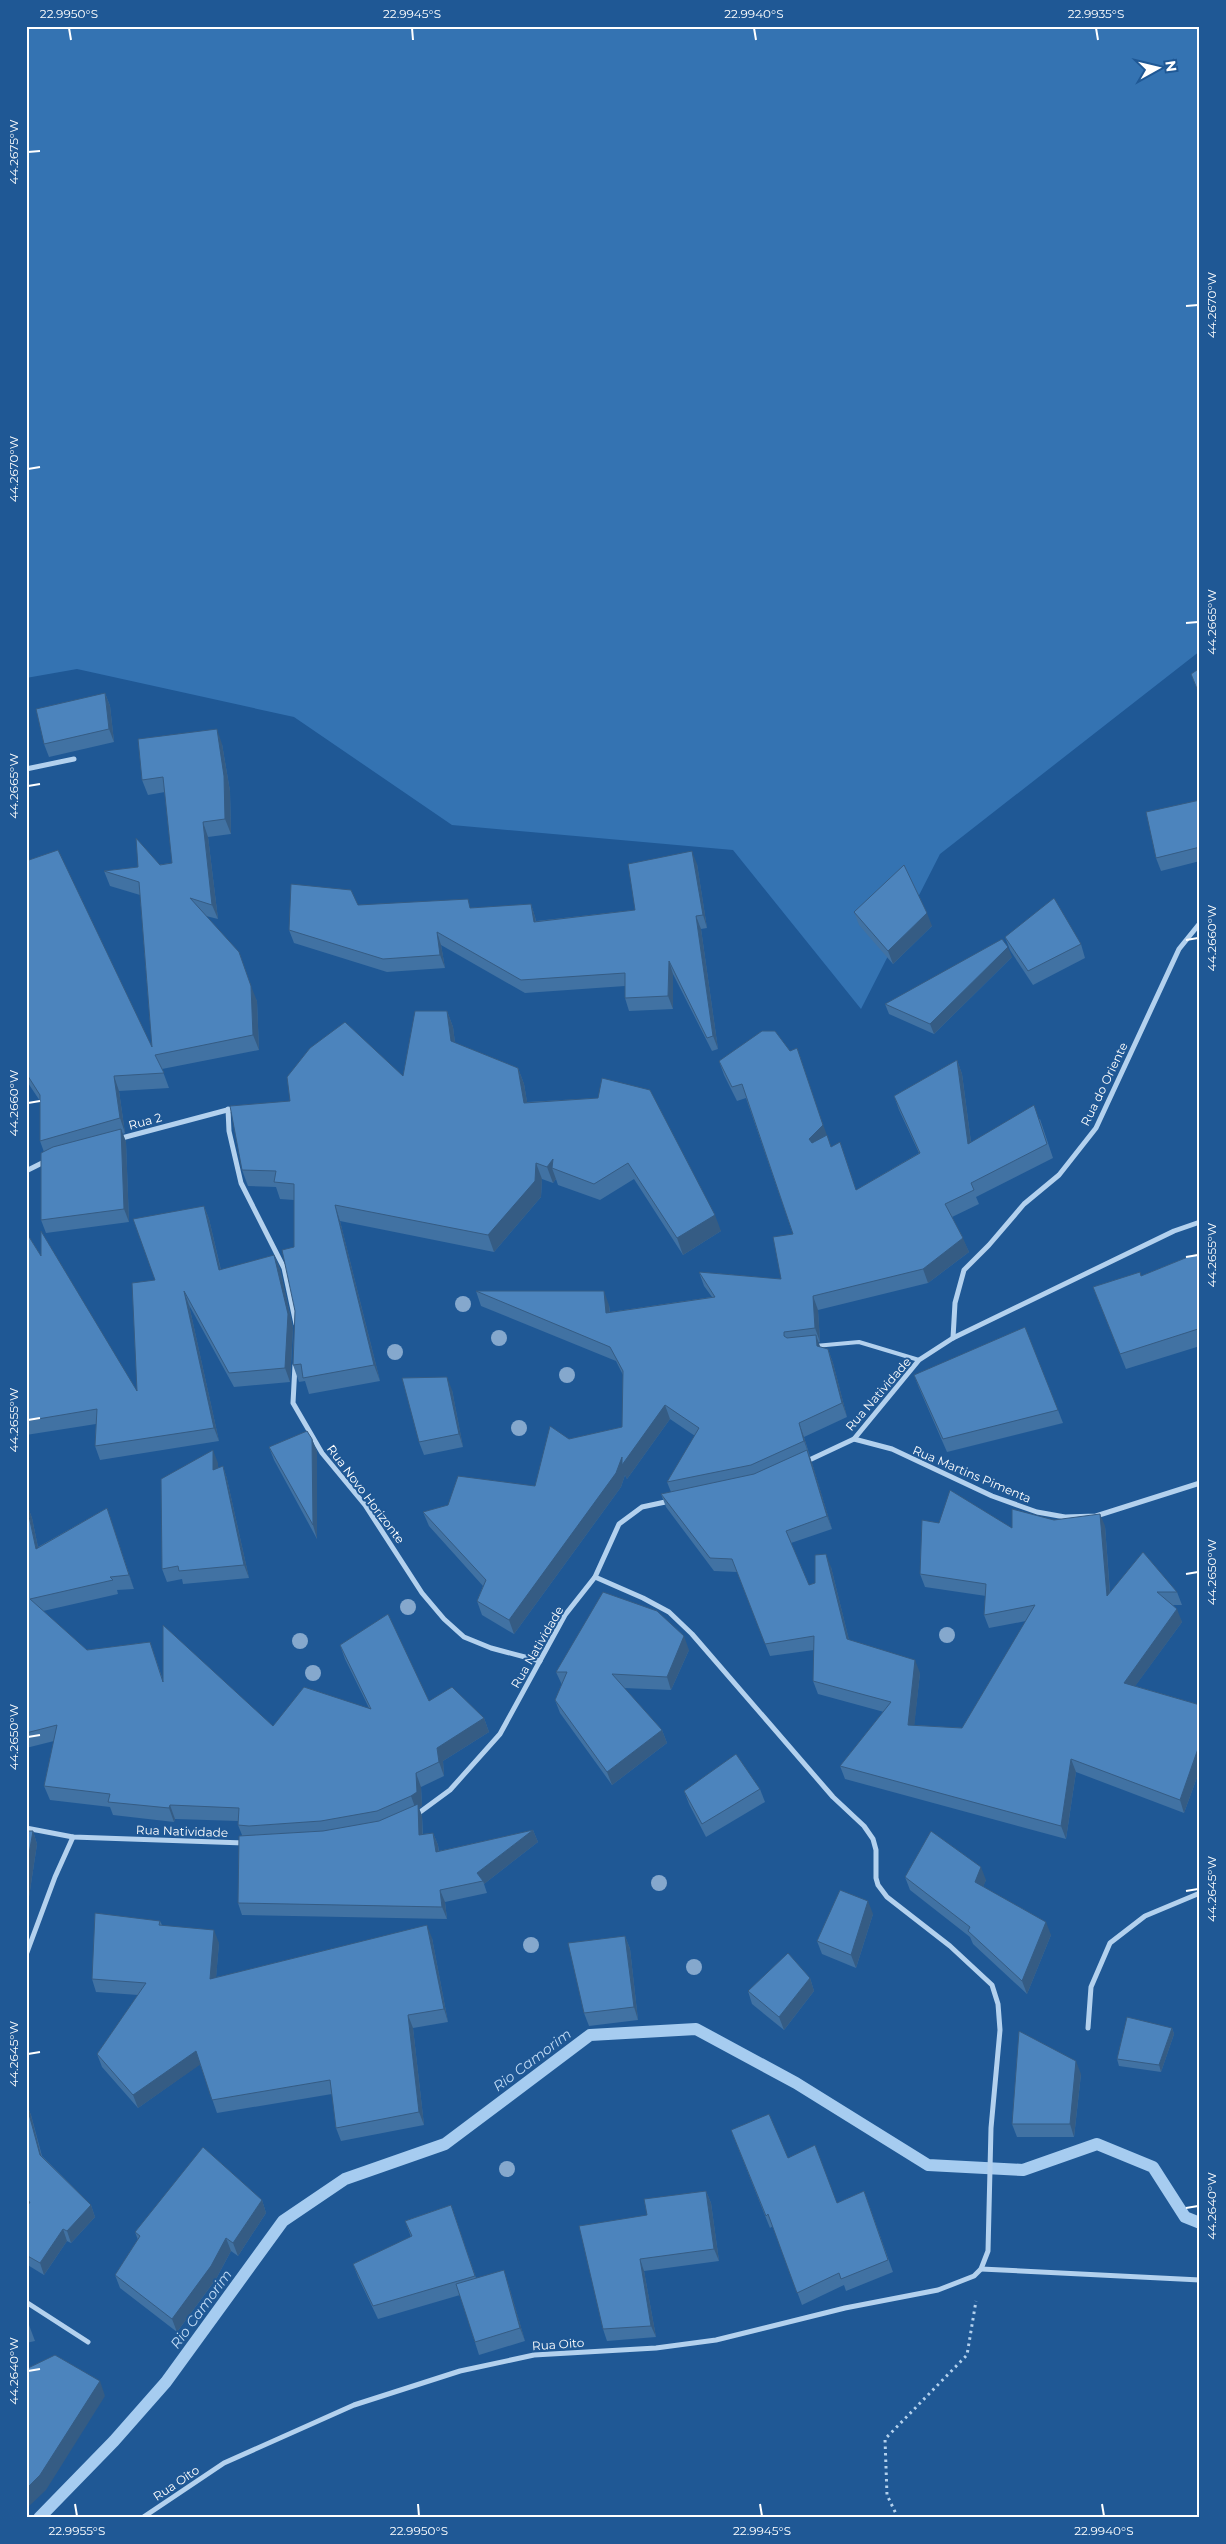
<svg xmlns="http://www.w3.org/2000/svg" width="1226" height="2544" viewBox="0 0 1226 2544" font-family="Montserrat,sans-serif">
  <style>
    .green { fill: #3473b2 }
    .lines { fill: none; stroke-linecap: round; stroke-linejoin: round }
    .stream { stroke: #a6ccf0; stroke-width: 12 }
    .path { stroke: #b3d1ee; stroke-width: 3; stroke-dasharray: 2.5 4; stroke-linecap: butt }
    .lane { stroke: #b3d1ee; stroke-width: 4 }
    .street { stroke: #b3d1ee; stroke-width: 5 }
    .tree { fill: #85a8cd }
    .wall { fill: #4172a3 }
    .shaded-wall { fill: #355c84 }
    .building { fill: #4c84bd; stroke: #355c84 }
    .ticks { fill: none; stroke: #fff; stroke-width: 2 }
    .labels { text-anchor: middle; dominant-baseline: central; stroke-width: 4; stroke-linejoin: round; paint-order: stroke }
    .street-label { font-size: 12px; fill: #fff; stroke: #1f5895 }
    .water-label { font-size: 14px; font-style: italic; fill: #bfdaf5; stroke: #1f5895 }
    .neatline { fill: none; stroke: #fff; stroke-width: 2 }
    .ticks-label { font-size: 12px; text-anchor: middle; fill: #fff }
  </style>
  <rect width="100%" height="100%" fill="#1f5895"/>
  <polygon class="green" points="26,26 1200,26 1200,651 940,854 861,1009 733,850 452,825 294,717 77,669 26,678"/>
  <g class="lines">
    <polyline class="stream" points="39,2518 114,2441 166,2382 283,2221 345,2179 445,2144 590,2035 696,2029 796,2083 928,2165 1023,2170 1097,2144 1153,2167 1185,2217 1200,2223"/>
    <polyline class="path" points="898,2518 887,2495 885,2439 967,2355 976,2301"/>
    <polyline class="lane" points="815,1346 859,1342 919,1360"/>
    <g class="street">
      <polyline points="26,769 74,759"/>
      <polyline points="228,1109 229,1131 241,1183 284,1268 296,1324"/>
      <polyline points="118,1139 231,1109"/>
      <polyline points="26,1171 46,1161"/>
      <polyline points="953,1338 955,1303 964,1270 989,1245 1024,1204 1059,1175 1096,1128 1179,949 1200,923"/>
      <polyline points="295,1365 293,1403 322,1453 365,1505 422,1593 444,1619 464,1637 491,1648 540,1661"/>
      <polyline points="854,1439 892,1449 992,1496 1037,1512 1065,1517 1096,1516 1200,1483"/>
      <polyline points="805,1462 854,1439 919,1360 953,1338 1174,1231 1200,1222"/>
      <polyline points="416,1815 450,1790 500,1734 565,1615 595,1577 619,1524 642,1507 670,1501"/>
      <polyline points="26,1828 73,1837 244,1843"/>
      <polyline points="26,1955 55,1877 73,1837"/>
      <polyline points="1088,2028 1091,1987 1110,1943 1145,1916 1200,1893"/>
      <polyline points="981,2269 1200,2280"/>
      <polyline points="26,2302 88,2342"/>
      <polyline points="142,2518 224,2463 354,2405 460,2371 534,2355 656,2348 716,2340 845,2308 938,2290 974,2276 981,2269 988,2251 991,2128 1000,2030 998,2004 992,1985 950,1946 887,1897 878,1885 876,1878 876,1850 873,1839 864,1826 833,1797 692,1634 669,1612 643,1598 595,1577"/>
    </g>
  </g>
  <g class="tree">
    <circle cx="463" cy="1304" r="8"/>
    <circle cx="499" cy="1338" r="8"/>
    <circle cx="395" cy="1352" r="8"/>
    <circle cx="567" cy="1375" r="8"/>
    <circle cx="519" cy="1428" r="8"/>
    <circle cx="408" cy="1607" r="8"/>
    <circle cx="947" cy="1635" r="8"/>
    <circle cx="300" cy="1641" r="8"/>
    <circle cx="313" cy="1673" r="8"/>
    <circle cx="659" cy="1883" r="8"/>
    <circle cx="531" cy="1945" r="8"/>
    <circle cx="694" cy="1967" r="8"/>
    <circle cx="507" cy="2169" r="8"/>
  </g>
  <g class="wall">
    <polygon points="105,693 110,706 114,742 49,757 44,744"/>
    <polygon points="222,744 230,791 231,834 208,837 218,919 206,916 257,1001 259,1050 162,1069 169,1088 119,1091 125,1133 123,1134 126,1142 129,1222 46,1233 41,1220 44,1152 40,1141 40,1101 26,1080 26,861 152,1047 140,895 110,886 104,871 172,863 165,792 148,795 142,780"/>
    <polygon points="1200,800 1200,861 1161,871 1156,858"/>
    <polygon points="697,864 707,928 701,929 718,1049 712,1051 673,974 673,1009 629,1011 625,998 625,986 525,993 441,945 445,968 387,972 294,943 289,930 358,905 471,908 531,904 535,917 536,921 635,910"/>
    <polygon points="854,912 932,926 893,964 859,925"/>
    <polygon points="1005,937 1081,944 1085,958 1033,985 1010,950"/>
    <polygon points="1012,957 934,1034 889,1014 885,1004"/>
    <polygon points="447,1011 453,1027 455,1043 518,1068 524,1084 527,1102 598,1098 721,1231 683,1255 634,1179 600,1200 558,1185 556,1179 553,1183 542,1179 541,1197 494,1252 340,1221 380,1381 309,1394 305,1381 299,1382 293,1365 295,1311 294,1200 280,1199 276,1187 248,1186 242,1170 290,1101 403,1076"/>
    <polygon points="957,1060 962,1074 971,1142 1040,1119 1053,1158 976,1197 979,1204 952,1217 969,1252 928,1283 818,1310 820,1342 818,1342 820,1347 828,1349 833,1363 847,1417 804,1437 832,1529 791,1543 809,1585 815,1583 831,1567 849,1640 920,1673 914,1725 962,1728 1026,1621 989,1628 984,1615 986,1596 925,1587 920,1574 939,1523 1012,1528 1054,1520 1105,1526 1110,1592 1177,1592 1182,1605 1173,1605 1182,1622 1135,1686 1200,1705 1200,1769 1184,1813 1076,1772 1066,1839 845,1779 840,1766 884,1712 818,1694 813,1681 814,1650 770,1656 737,1572 714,1571 666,1507 661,1494 671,1492 667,1482 695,1436 670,1419 627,1479 625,1475 621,1487 514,1634 482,1615 477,1601 483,1586 429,1526 423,1512 535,1486 569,1439 622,1427 623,1375 616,1361 481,1306 476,1291 609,1305 610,1312 712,1297 704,1286 699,1272 781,1279 793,1234 746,1098 737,1101 724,1075 719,1061 831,1147 840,1142 856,1190 919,1153 899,1110 894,1096"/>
    <polygon points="204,1206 209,1219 221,1270 274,1255 280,1269 293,1328 290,1382 234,1387 189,1305 219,1441 100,1460 95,1446 96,1424 26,1435 26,1232 41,1256 137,1391 155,1280"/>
    <polygon points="1200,1252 1200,1346 1126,1369 1093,1287 1141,1276"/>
    <polygon points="914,1375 1058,1410 1063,1423 947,1452 919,1388"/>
    <polygon points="452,1390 463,1447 424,1455 419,1442"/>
    <polygon points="312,1439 317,1452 317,1539 274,1460 269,1447"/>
    <polygon points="218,1463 218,1468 223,1466 227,1479 249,1578 183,1584 182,1579 167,1582 162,1569"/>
    <polygon points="26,1502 32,1518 38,1547 107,1508 134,1589 117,1590 118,1594 43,1611 87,1650 150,1642 163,1680 273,1726 369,1708 345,1659 340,1645 429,1701 484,1718 489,1732 443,1761 444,1776 421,1787 422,1806 419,1808 422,1816 423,1834 433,1833 438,1845 439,1851 533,1830 538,1842 484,1884 487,1893 445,1902 447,1919 242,1915 238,1903 242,1835 238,1825 238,1821 175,1819 174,1822 113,1815 110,1807 50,1800 44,1786 54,1741 26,1748"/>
    <polygon points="689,1650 671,1690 624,1688 662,1730 667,1743 612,1785 560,1713 555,1700 562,1685 556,1672"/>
    <polygon points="760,1789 765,1802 706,1837 689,1804 684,1791"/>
    <polygon points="26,1831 33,1831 37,1844 29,1897 26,1897"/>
    <polygon points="905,1877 986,1880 983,1886 1051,1935 1027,1994 973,1944 970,1937 910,1890"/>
    <polygon points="873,1914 856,1968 822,1954 817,1941"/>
    <polygon points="160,1921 162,1925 219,1943 216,1977 432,1938 448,2022 413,2028 424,2125 341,2141 336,2128 332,2094 217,2113 200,2064 138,2108 102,2067 97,2054 138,1995 96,1992 92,1979"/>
    <polygon points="625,1936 630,1949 638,2020 589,2026 584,2013"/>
    <polygon points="810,1978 814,1991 784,2030 752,2004 748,1991"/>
    <polygon points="1172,2028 1174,2034 1161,2072 1119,2066 1117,2059"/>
    <polygon points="1081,2074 1074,2137 1017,2137 1012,2124"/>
    <polygon points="26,2103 31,2115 42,2156 91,2205 95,2217 71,2243 67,2241 44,2275 26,2264"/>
    <polygon points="731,2130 788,2158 837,2203 864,2191 893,2272 846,2291 844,2285 802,2305 773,2226 770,2228"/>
    <polygon points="706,2191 711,2203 719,2261 644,2271 656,2337 607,2341 603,2329 647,2215"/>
    <polygon points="262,2200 266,2213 238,2256 231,2251 216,2279 177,2332 120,2288 115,2275 138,2240 135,2232"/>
    <polygon points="451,2205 476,2278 508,2283 525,2341 479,2355 460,2295 378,2319 358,2277 353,2264 411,2237 405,2221"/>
    <polygon points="26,2323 29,2325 35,2341 26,2343"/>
  </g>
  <g class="shaded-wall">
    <polygon points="105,693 110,706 114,742 109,729"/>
    <polygon points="217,729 222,744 230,791 231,834 225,819"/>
    <polygon points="203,822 208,837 218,919 212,905"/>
    <polygon points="692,851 697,864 707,928 703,915"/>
    <polygon points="531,904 535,917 538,935 534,922"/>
    <polygon points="927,913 932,926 893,964 888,951"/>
    <polygon points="696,916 701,929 718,1049 713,1036"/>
    <polygon points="437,932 441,945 445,968 440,955"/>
    <polygon points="1008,947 1012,957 934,1034 930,1024"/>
    <polygon points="669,961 673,974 673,1009 668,996"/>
    <polygon points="251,986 257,1001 259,1050 253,1035"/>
    <polygon points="447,1011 453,1027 457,1058 451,1041"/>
    <polygon points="797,1048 836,1162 814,1153 809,1139"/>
    <polygon points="957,1060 962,1074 973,1158 968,1144"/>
    <polygon points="518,1068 524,1084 530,1119 524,1103"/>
    <polygon points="114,1076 119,1091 125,1133 120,1118"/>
    <polygon points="121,1129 126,1142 129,1222 124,1209"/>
    <polygon points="553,1159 552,1168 556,1179 553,1183 547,1167"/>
    <polygon points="536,1163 542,1179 541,1197 494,1252 488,1235"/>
    <polygon points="335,1205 340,1221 380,1381 374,1365"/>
    <polygon points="204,1206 209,1219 224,1284 219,1270"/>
    <polygon points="715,1215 721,1231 683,1255 677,1238"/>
    <polygon points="963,1238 969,1252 928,1283 923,1269"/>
    <polygon points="274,1255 280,1269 293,1328 290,1382 285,1368"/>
    <polygon points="184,1291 189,1305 219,1441 214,1428"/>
    <polygon points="604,1291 609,1305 611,1327 606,1313"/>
    <polygon points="813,1296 818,1310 820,1342 815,1328"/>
    <polygon points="816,1335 821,1349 817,1346"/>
    <polygon points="828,1349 833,1363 847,1417 842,1403"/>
    <polygon points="447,1377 452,1390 463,1447 459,1434"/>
    <polygon points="665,1405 670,1419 627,1479 625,1475 621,1487 514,1634 509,1620 622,1457"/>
    <polygon points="799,1423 804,1437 809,1455 804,1441"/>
    <polygon points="312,1439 317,1452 317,1539 313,1525"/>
    <polygon points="213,1450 218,1463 218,1483 213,1470"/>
    <polygon points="807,1450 812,1463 832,1529 827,1516"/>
    <polygon points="223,1466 227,1479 249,1578 244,1565"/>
    <polygon points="27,1504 32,1518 41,1562 36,1549"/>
    <polygon points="107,1508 112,1522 134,1589 129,1575"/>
    <polygon points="1100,1514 1105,1526 1111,1609 1107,1596"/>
    <polygon points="826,1554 831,1567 852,1652 847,1639"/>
    <polygon points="1177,1609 1182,1622 1128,1696 1124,1683"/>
    <polygon points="684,1636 689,1650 671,1690 667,1677"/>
    <polygon points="915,1660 920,1673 913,1738 908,1725"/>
    <polygon points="484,1718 489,1732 443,1761 444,1776 439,1762 437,1748"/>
    <polygon points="662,1730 667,1743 612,1785 607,1772"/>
    <polygon points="1200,1743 1200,1769 1184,1813 1180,1800"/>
    <polygon points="1071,1759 1076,1772 1066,1839 1061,1826"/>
    <polygon points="416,1773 421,1787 422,1806 419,1808 422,1816 423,1847 419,1835 416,1810 411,1796"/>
    <polygon points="170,1805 175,1819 174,1822 169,1808"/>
    <polygon points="533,1830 538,1842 484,1884 483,1881 477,1873"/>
    <polygon points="33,1831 37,1844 29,1897 26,1890 26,1871"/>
    <polygon points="433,1833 438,1845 440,1864 436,1852"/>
    <polygon points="981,1867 986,1880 980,1895 975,1882"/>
    <polygon points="440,1890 445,1902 447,1919 442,1907"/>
    <polygon points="868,1901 873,1914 856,1968 851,1955"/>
    <polygon points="1046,1922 1051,1935 1027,1994 1022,1981"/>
    <polygon points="427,1925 432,1938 448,2022 444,2009"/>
    <polygon points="214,1930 219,1943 215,1992 210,1979"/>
    <polygon points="625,1936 630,1949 638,2020 634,2007"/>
    <polygon points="810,1978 814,1991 784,2030 779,2017"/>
    <polygon points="408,2015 413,2028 424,2125 419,2112"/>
    <polygon points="1172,2028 1174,2034 1161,2072 1159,2065"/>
    <polygon points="196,2051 201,2064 138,2108 133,2095"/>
    <polygon points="1076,2061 1081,2074 1074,2137 1070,2124"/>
    <polygon points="26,2103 31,2115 44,2167 40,2155"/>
    <polygon points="706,2191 711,2203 719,2261 714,2249"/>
    <polygon points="262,2200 266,2213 238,2256 233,2243"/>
    <polygon points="91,2205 95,2217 71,2243 67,2231"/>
    <polygon points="63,2229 67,2241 44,2275 40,2263"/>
    <polygon points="226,2238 231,2251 216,2279 177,2332 172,2319"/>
    <polygon points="640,2259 644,2271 656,2337 651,2326"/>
    <polygon points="504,2270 508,2283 525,2341 520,2328"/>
    <polygon points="100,2381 105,2396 46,2490 26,2509 26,2489"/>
  </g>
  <g class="building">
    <polygon points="1200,668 1200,696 1191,674"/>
    <polygon points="105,693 109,729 44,744 36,709"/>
    <polygon points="217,729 224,776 225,819 203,822 212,905 190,898 239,952 251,986 253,1035 155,1055 164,1073 114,1076 120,1118 40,1141 40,1095 26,1073 26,861 58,850 152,1047 139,882 104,871 138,867 136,838 160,865 172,863 163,777 142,780 138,739"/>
    <polygon points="1200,800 1200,847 1156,858 1146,812"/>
    <polygon points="692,851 703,915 696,916 713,1036 707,1038 669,961 668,996 625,998 625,973 521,980 437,932 440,955 383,959 289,930 291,884 351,890 358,905 468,899 470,908 531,904 534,922 635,910 628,864"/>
    <polygon points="904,865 927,913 888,951 854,912"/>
    <polygon points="1054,898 1081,944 1028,971 1005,937"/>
    <polygon points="1002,939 1008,947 930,1024 885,1004"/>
    <polygon points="415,1011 447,1011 451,1041 518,1068 524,1103 598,1098 602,1078 650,1090 715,1215 677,1238 628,1163 594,1184 552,1168 553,1159 547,1167 536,1163 535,1181 488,1235 335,1205 374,1365 303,1378 301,1364 293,1365 295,1311 282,1250 294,1247 294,1184 274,1182 276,1171 242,1170 230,1106 290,1101 287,1077 310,1048 345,1022 403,1076"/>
    <polygon points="762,1031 775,1031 790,1051 797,1048 823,1125 809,1139 812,1143 827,1135 831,1147 840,1142 856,1190 920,1153 894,1096 957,1060 968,1144 1034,1105 1047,1144 971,1183 974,1190 945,1204 963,1238 923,1269 813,1296 815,1328 784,1332 784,1336 787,1338 816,1335 817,1346 828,1349 842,1403 799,1423 804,1441 751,1465 667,1482 699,1428 665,1405 622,1465 622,1457 616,1473 509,1620 477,1601 486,1580 423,1512 448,1505 458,1476 535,1486 550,1426 569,1439 622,1427 623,1371 610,1347 476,1291 604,1291 606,1313 715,1297 699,1272 781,1279 773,1237 793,1234 742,1084 732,1087 719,1061"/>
    <polygon points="121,1129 124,1209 41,1220 41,1153 53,1147"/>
    <polygon points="204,1206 219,1270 274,1255 288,1314 285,1368 229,1373 184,1291 214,1428 95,1446 97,1409 26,1421 26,1232 41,1256 41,1231 137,1391 132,1283 155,1280 133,1219"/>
    <polygon points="1200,1252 1200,1338 1198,1329 1120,1354 1093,1287 1140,1272 1141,1276"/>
    <polygon points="1025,1327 1058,1410 943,1439 914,1375"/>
    <polygon points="447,1377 459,1434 419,1442 402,1378"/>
    <polygon points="307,1431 312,1439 313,1525 269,1447"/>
    <polygon points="213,1450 213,1470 223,1466 244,1565 179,1571 178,1566 162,1569 161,1479"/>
    <polygon points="807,1450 827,1516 786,1531 809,1585 815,1583 815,1555 826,1554 847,1639 915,1660 908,1725 962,1728 1035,1605 984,1615 986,1584 920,1574 922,1520 939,1523 950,1490 1012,1528 1012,1509 1054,1520 1100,1514 1107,1596 1143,1552 1177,1592 1157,1592 1177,1609 1124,1683 1200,1705 1200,1743 1180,1800 1071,1759 1061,1826 840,1766 891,1702 813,1681 814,1636 765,1644 732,1559 710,1558 661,1494 754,1474"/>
    <polygon points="26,1502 36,1549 107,1508 129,1575 110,1577 113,1580 30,1599 87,1650 150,1642 163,1682 163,1625 273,1726 304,1687 371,1709 340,1645 388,1614 429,1701 452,1687 484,1718 437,1748 439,1762 416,1773 417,1792 411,1796 377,1811 321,1821 249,1826 238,1825 239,1808 170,1805 169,1808 108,1802 110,1794 44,1786 57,1725 26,1733"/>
    <polygon points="603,1592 657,1611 684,1636 667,1677 612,1674 662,1730 607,1772 555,1700 567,1672 556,1672"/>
    <polygon points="736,1754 760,1789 702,1824 684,1791"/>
    <polygon points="418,1804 419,1835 433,1833 436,1852 533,1830 477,1873 483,1881 440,1890 442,1907 238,1903 239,1836 323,1831 379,1821"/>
    <polygon points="26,1831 33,1831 26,1871"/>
    <polygon points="931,1831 981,1867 975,1882 1046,1922 1022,1981 968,1931 970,1927 905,1877"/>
    <polygon points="840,1890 868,1901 851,1955 817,1941"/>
    <polygon points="95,1913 160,1921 159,1925 214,1930 210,1979 427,1925 444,2009 408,2015 419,2112 336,2128 330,2080 212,2100 196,2051 133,2095 97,2054 146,1983 92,1979"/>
    <polygon points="625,1936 634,2007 584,2013 568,1943"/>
    <polygon points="788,1953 810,1978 779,2017 748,1991"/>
    <polygon points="1127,2017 1172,2028 1159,2065 1117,2059"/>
    <polygon points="1019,2031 1076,2061 1070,2124 1012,2124"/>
    <polygon points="26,2103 40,2155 91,2205 67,2231 63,2229 40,2263 26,2255 26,2208 30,2202 26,2201"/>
    <polygon points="769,2114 788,2158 815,2145 837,2203 864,2191 888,2260 841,2279 839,2273 797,2293 768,2214 766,2216 731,2130"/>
    <polygon points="203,2147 262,2200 233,2243 226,2238 211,2266 172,2319 115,2275 140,2236 135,2232"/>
    <polygon points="706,2191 714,2249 640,2259 651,2326 603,2329 579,2226 647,2215 644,2199"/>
    <polygon points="451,2205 475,2276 373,2306 353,2264 412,2236 405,2221"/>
    <polygon points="504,2270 520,2328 475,2342 456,2284"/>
    <polygon points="55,2355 100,2381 40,2475 26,2489 26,2369"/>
  </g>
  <path class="ticks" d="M 69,28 L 71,40M 412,28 L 413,40M 754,28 L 756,40M 1096,28 L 1098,40M 28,152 L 40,151M 1186,306 L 1198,305M 28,469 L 40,467M 1186,623 L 1198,622M 28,786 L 40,784M 1186,940 L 1198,938M 28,1103 L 40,1101M 1186,1257 L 1198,1255M 28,1420 L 40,1418M 1186,1574 L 1198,1572M 28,1737 L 40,1735M 1186,1891 L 1198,1889M 28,2054 L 40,2052M 1186,2208 L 1198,2206M 28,2371 L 40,2369M 75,2504 L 77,2516M 418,2504 L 419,2516M 760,2504 L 762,2516M 1102,2504 L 1104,2516"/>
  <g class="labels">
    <g class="street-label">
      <text transform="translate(1104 1084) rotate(-64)">Rua do Oriente</text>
      <text transform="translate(145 1121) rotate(-15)">Rua 2</text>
      <text transform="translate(878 1394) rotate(-49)">Rua Natividade</text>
      <text transform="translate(972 1474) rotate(23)">Rua Martins Pimenta</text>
      <text transform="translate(366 1494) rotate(53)">Rua Novo Horizonte</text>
      <text transform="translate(537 1647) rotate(-60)">Rua Natividade</text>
      <text transform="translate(182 1831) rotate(2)">Rua Natividade</text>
      <text transform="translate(558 2344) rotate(-4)">Rua Oito</text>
      <text transform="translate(176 2483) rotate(-34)">Rua Oito</text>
    </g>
    <g class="water-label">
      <text transform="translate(532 2060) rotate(-37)">Rio Camorim</text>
      <text transform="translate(201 2309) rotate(-54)">Rio Camorim</text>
    </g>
  </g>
  <rect width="1226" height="2544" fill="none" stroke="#1f5895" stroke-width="55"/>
  <g transform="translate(1158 68) rotate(82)" stroke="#1f5895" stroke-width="4" paint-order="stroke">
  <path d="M0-4L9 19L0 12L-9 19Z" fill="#ffffff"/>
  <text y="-8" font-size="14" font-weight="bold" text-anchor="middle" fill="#ffffff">N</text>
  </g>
  <rect x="28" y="28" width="1170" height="2488" class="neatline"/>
  <g class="ticks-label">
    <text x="69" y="18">22.9950°S</text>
    <text x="412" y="18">22.9945°S</text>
    <text x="754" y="18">22.9940°S</text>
    <text x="1096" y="18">22.9935°S</text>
    <text transform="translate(14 152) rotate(-90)" y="4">44.2675°W</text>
    <text transform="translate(1212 305) rotate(-90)" y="4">44.2670°W</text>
    <text transform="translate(14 469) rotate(-90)" y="4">44.2670°W</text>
    <text transform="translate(1212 622) rotate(-90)" y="4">44.2665°W</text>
    <text transform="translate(14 786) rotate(-90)" y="4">44.2665°W</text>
    <text transform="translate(1212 938) rotate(-90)" y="4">44.2660°W</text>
    <text transform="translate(14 1103) rotate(-90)" y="4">44.2660°W</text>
    <text transform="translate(1212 1255) rotate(-90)" y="4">44.2655°W</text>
    <text transform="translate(14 1420) rotate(-90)" y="4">44.2655°W</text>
    <text transform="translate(1212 1572) rotate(-90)" y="4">44.2650°W</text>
    <text transform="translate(14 1737) rotate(-90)" y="4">44.2650°W</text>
    <text transform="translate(1212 1889) rotate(-90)" y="4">44.2645°W</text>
    <text transform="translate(14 2054) rotate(-90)" y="4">44.2645°W</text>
    <text transform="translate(1212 2206) rotate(-90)" y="4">44.2640°W</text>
    <text transform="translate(14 2371) rotate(-90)" y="4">44.2640°W</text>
    <text x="77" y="2535">22.9955°S</text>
    <text x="419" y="2535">22.9950°S</text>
    <text x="762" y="2535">22.9945°S</text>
    <text x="1104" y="2535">22.9940°S</text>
  </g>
</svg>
